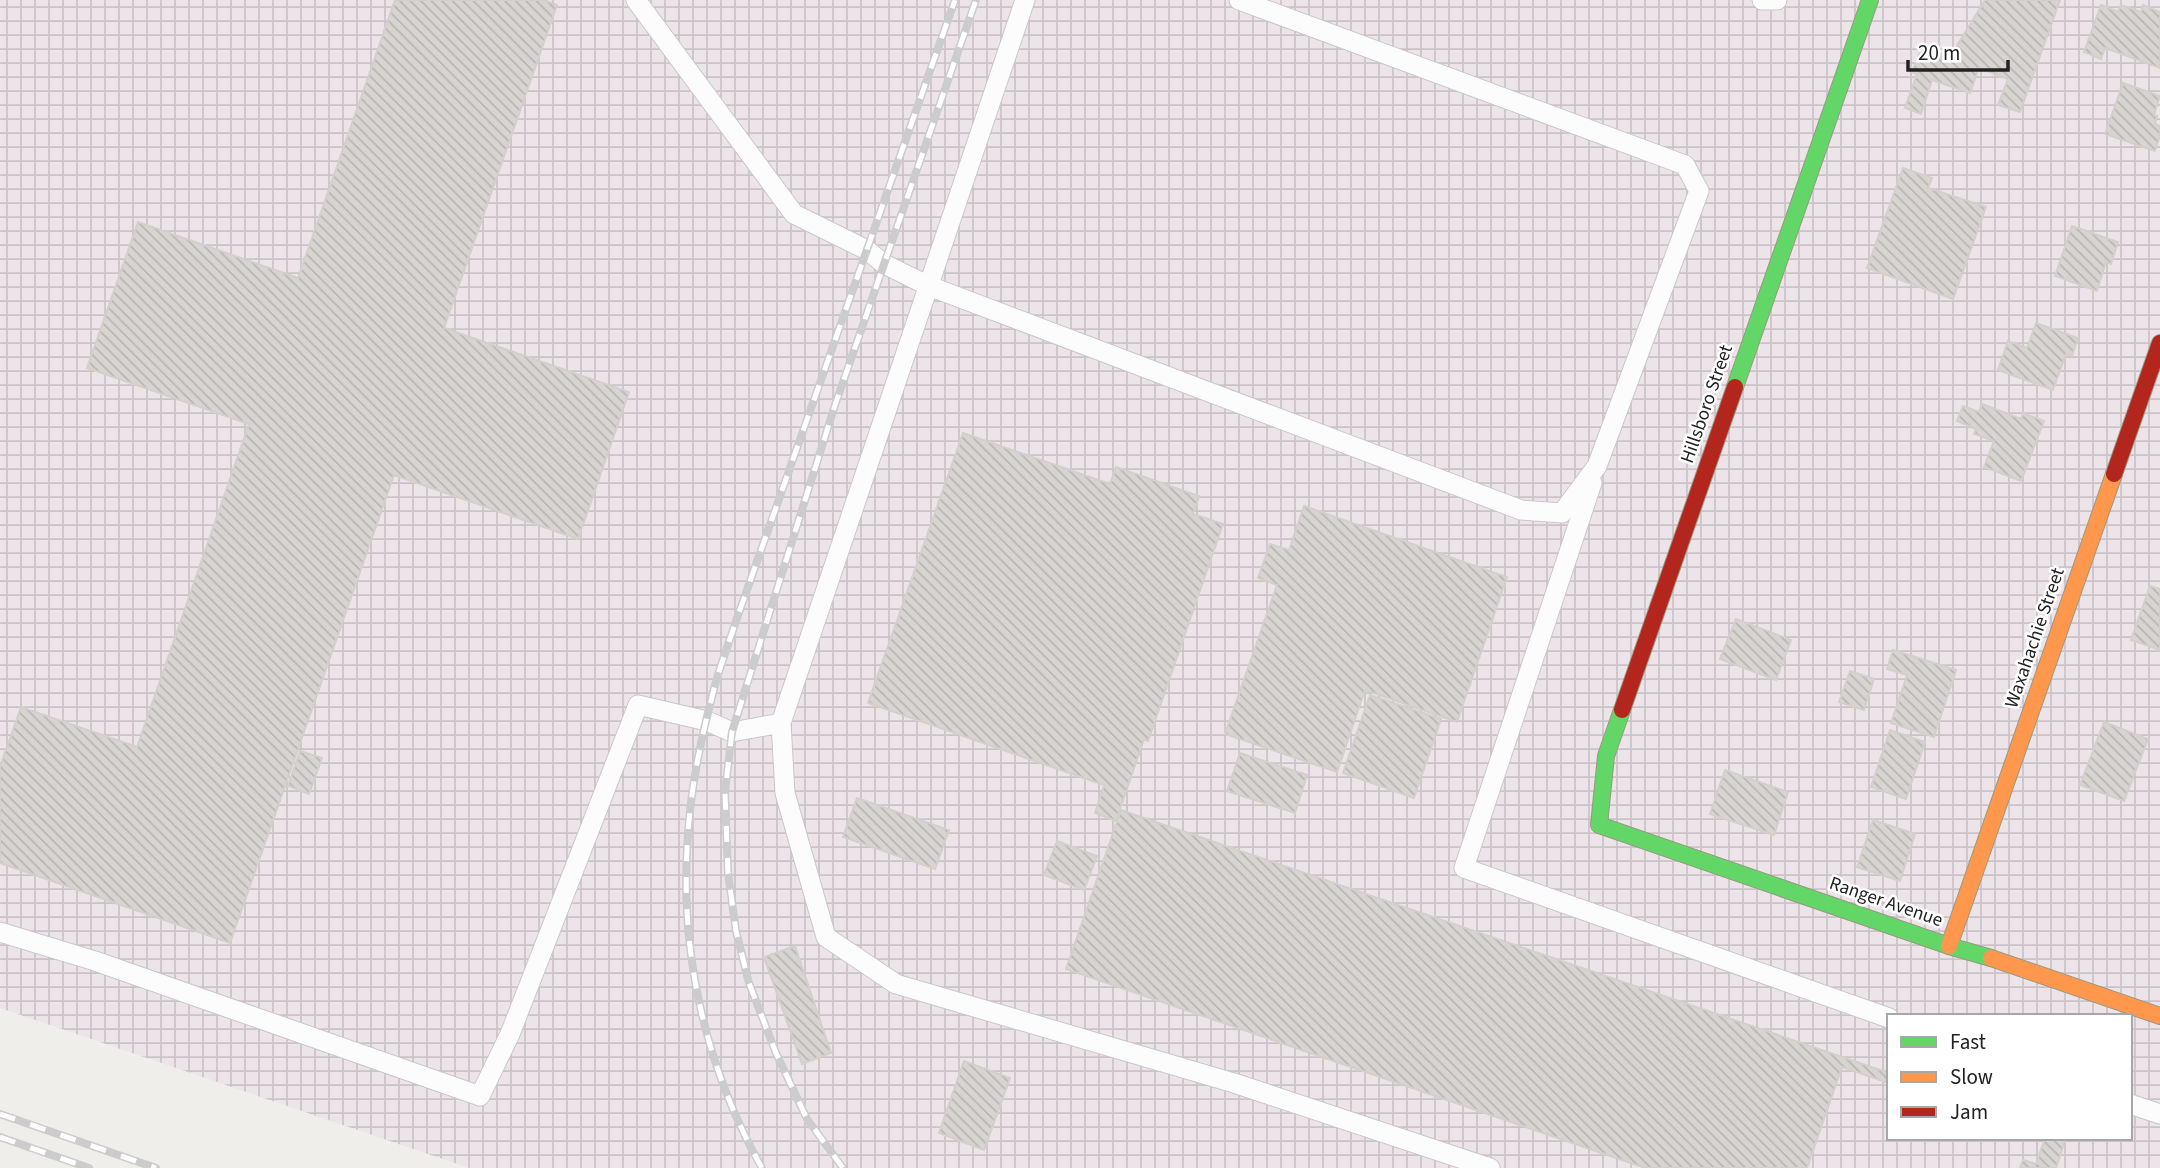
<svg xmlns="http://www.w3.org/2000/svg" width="2160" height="1168" viewBox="0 0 2160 1168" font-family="'Source Sans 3',sans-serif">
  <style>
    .industrial { fill: url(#industrial-grid); fill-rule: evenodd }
    .building { fill: url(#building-back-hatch); stroke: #d3d0cc; stroke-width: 2 }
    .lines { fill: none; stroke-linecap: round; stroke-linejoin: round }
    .lane-casing { stroke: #c9c8c7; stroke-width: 21 }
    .fast-casing { stroke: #999a82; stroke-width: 18 }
    .slow-casing { stroke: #999a82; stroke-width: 18 }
    .jam-casing { stroke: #999a82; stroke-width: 18 }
    .lane { stroke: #fdfcfc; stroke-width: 19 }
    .fast { stroke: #63d668; stroke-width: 16 }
    .slow { stroke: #ff974d; stroke-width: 16 }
    .jam { stroke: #b3261e; stroke-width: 16 }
    .rail-casing { stroke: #ccc; stroke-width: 8 }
    .rail { stroke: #fff; stroke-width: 5; stroke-dasharray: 16; stroke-linecap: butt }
    .labels { text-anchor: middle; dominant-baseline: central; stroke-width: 5; stroke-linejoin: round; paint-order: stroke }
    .street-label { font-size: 19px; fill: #222; stroke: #fff }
  </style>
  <defs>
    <pattern id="industrial-grid" width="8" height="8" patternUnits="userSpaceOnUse" patternTransform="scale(1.75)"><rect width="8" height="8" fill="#ede4e9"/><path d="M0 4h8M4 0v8" fill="none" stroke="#cbc3c8"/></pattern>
    <pattern id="building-back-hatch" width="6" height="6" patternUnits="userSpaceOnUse" patternTransform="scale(1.75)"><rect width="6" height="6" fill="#d7d4d2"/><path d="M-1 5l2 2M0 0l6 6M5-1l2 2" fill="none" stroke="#b8b6b4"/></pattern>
  </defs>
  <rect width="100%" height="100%" fill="#f0eeeb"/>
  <path class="industrial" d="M 0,0 L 2160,0 L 2160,1168 L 469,1168 L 0,1008 ZM 1889,1016 L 2130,1016 L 2130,1138 L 1889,1138 Z"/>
  <g class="building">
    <polygon points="395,0 544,0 557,5 444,328 629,392 578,539 394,475 230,943 0,863 0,767 21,707 137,747 249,424 87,368 138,222 298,278"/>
    <polygon points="1985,0 2060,0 2020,112 1998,105 2008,79 1979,68 1970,93 1932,80 1921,114 1905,108 1917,74 1912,72 1922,47 1950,57"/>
    <polygon points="2101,5 2118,12 2121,5 2141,12 2143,5 2160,12 2160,68 2105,48 2101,59 2084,52"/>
    <polygon points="2123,83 2160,96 2154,115 2157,116 2155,124 2160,126 2160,135 2155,151 2105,134"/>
    <polygon points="1903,168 1932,178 1928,188 1986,207 1953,299 1867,268"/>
    <polygon points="2072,226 2118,242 2111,264 2106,262 2097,291 2055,276"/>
    <polygon points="2036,323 2078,338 2072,356 2066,354 2053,390 1998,370 2008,341 2027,348"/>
    <polygon points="1982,404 2021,419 2023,413 2044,421 2021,481 1984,467 1994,441 1974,434 1976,429 1957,421 1963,406 1979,412"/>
    <polygon points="963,433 1110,484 1116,467 1199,496 1193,514 1223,524 1148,741 1144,739 1116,821 1095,813 1104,785 868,703"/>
    <polygon points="1304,506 1507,577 1457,722 1365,690 1337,772 1225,734 1277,585 1258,578 1270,544 1289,550"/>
    <polygon points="2150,586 2160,589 2160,650 2131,640"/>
    <polygon points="1736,619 1791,640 1776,680 1720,659"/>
    <polygon points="1893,650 1956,670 1934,737 1891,723 1907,675 1887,669"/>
    <polygon points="1850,671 1874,679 1864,710 1839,702"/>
    <polygon points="1370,695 1441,719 1414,798 1343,773"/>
    <polygon points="2104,722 2148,739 2124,801 2080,785"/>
    <polygon points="1890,730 1925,742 1906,799 1871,787"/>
    <polygon points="300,751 322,758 309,794 288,786"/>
    <polygon points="1240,753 1307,775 1295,813 1227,791"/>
    <polygon points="1725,770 1788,792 1774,835 1710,814"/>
    <polygon points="857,798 949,830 935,869 843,837"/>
    <polygon points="1121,810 1889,1073 1889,1083 1842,1067 1807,1168 1645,1168 1066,969"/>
    <polygon points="1873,820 1915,834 1900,881 1857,867"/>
    <polygon points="1057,841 1097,856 1084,890 1044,875"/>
    <polygon points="795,946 831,1053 802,1064 764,957"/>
    <polygon points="964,1061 1010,1078 984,1150 939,1133"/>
    <polygon points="2045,1138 2066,1138 2056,1168 2020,1168 2023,1160 2036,1164"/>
  </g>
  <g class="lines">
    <defs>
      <g id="lane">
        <polyline points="636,0 794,214 867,250 884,264 929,286 1521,510 1562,513 1597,466 1699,191 1685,165 1239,0"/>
        <polyline points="1025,0 781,723 785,793 826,937 896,984 1234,1083 1490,1168"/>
        <polyline points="1762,0 1777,0"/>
        <polyline points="1592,483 1464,868 1889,1018"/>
        <polyline points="0,932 95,961 480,1096 510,1034 638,705 707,721 732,732 781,723"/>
        <polyline points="2130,1104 2160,1114"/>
      </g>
      <g id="fast">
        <polyline points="1735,387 1870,0"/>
        <polyline points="1622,710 1606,756 1599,825 1949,946 1991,958"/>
      </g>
      <g id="slow">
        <polyline points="1949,946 2114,474"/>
        <polyline points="1991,958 2160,1016"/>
      </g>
      <g id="jam">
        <polyline points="2114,474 2160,343"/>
        <polyline points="1622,710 1735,387"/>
      </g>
    </defs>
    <use href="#lane" class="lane-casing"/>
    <use href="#fast" class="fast-casing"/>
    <use href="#slow" class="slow-casing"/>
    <use href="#jam" class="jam-casing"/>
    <use href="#lane" class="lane"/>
    <use href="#fast" class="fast"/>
    <use href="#slow" class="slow"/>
    <use href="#jam" class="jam"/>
    <defs>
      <g id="rail">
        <polyline points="0,1114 156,1168"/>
        <polyline points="0,1137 89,1168"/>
        <path d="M 762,1168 C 708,1073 681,960 687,850 C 689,799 699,746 712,697 C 718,671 728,646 736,621 L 955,0"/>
        <polyline points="843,1168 807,1119 776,1053 749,983 736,931 728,873 725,792 732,732 835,405 976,0"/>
      </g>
    </defs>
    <use href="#rail" class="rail-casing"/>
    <use href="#rail" class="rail"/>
  </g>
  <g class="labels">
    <g class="street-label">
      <text transform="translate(1707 404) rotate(-71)">Hillsboro Street</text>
      <text transform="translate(2035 638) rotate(-71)">Waxahachie Street</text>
      <text transform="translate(1886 902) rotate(19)">Ranger Avenue</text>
    </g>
  </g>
  <rect x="1887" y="1014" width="245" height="126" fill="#ffffff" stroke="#a7a7a7" stroke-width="2"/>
  <rect x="1901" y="1037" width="35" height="10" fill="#63d668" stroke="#a7a7a7" stroke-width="2"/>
  <text x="1950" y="1049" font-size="21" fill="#222222">Fast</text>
  <rect x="1901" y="1072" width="35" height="10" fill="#ff974d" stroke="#a7a7a7" stroke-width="2"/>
  <text x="1950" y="1084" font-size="21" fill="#222222">Slow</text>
  <rect x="1901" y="1107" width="35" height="10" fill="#b3261e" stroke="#a7a7a7" stroke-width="2"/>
  <text x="1950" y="1119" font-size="21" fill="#222222">Jam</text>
  <path d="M1908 60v10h100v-10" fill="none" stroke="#222222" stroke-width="3.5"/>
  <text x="1918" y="60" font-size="21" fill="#222222" stroke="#ffffff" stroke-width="5" paint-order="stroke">20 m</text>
</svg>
